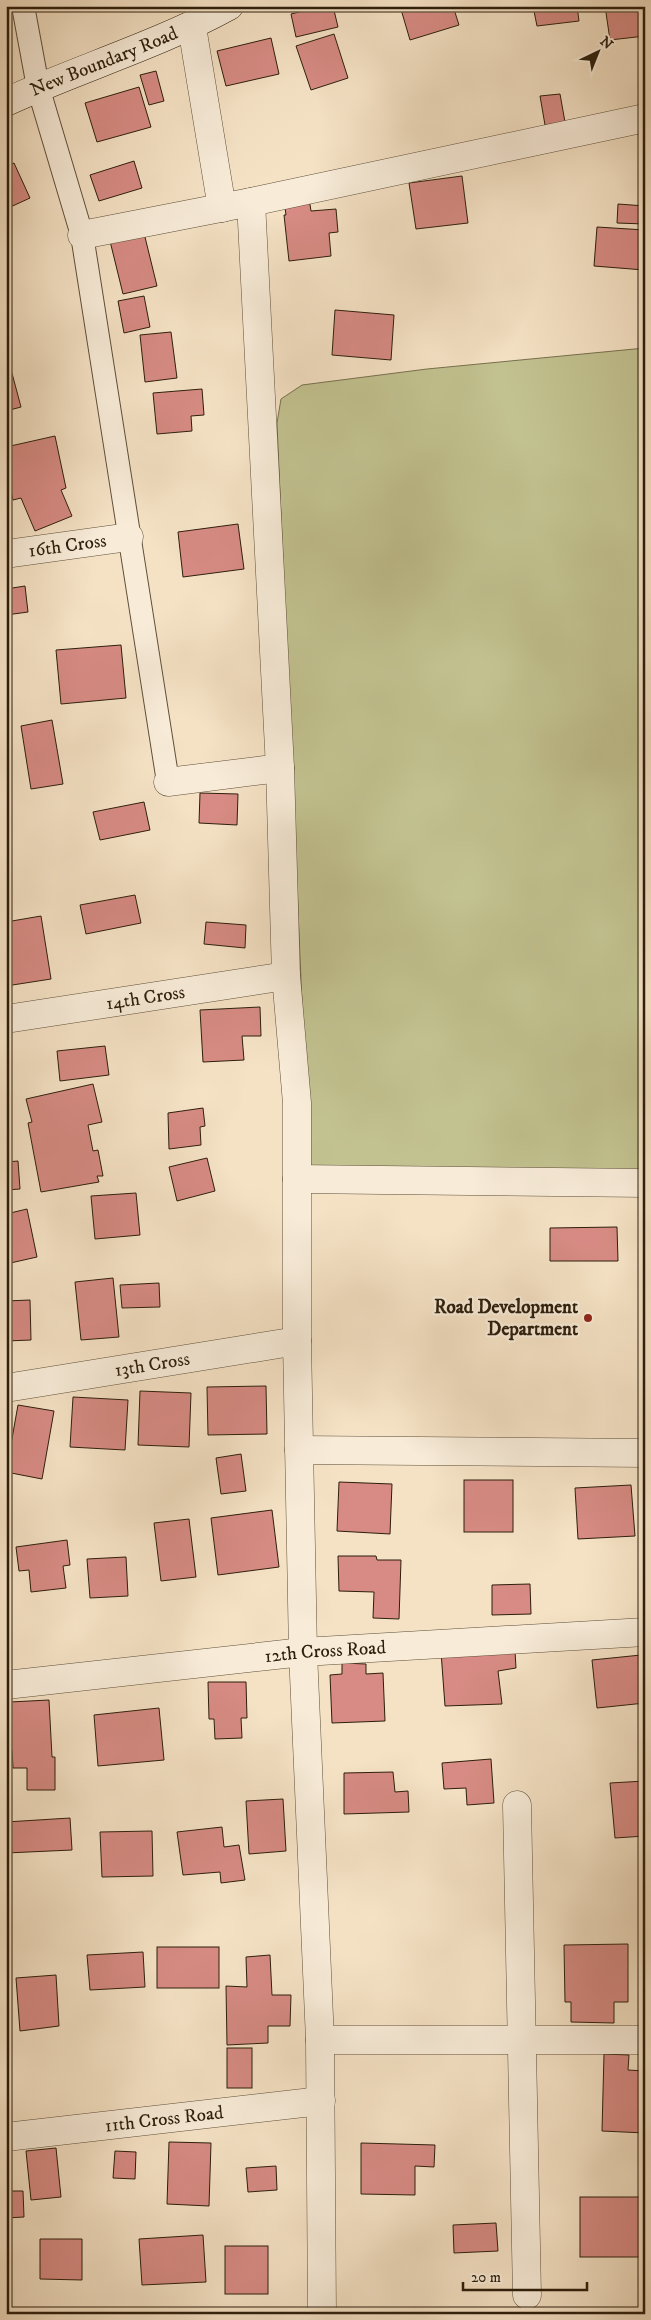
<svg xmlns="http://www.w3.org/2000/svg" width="651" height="2320" viewBox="0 0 651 2320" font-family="'IM FELL DW Pica',serif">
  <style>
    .green { fill: #c2c290; stroke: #78704e }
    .building { fill: #d78b84; stroke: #2d1e0c }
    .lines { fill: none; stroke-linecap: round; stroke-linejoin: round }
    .lane-casing { stroke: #5f4f3a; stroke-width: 24 }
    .street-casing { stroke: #5f4f3a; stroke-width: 29 }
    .secondary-casing { stroke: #2d1e0c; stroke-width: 29 }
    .lane { stroke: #f8ecd9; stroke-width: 22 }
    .street { stroke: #f8ecd9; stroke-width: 28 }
    .secondary { stroke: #f8ecd9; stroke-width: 28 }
    .poi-dot { fill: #8f2418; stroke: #f8ecd9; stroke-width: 2 }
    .labels { text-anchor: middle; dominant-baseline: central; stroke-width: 4.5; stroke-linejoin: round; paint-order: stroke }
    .street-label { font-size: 19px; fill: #2d1e0c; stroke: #f8ecd9 }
    .poi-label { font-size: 19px; font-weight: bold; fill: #2d1e0c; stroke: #f8ecd9; text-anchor: end }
  </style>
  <rect width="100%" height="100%" fill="#f5e2c5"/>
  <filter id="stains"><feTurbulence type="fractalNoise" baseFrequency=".004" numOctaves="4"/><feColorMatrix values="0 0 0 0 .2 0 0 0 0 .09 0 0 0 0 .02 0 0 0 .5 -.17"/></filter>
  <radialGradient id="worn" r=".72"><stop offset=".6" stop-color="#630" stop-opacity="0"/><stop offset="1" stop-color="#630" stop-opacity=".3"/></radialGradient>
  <polygon class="green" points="645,348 645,1174 321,1169 309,1165 277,423 281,399 302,385 427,369"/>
  <g class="building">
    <polygon points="324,6 333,6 338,27 296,37 291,14"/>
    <polygon points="400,6 453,6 459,25 410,40"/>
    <polygon points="533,6 577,6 579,21 537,26"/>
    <polygon points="605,6 645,6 645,36 610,40"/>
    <polygon points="334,34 348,78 311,90 296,46"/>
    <polygon points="271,38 279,74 226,86 217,51"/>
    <polygon points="156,71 164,101 149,105 140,75"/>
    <polygon points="139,87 151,127 97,142 85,103"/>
    <polygon points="560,94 565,122 545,125 540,96"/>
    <polygon points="134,161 142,188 99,201 90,175"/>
    <polygon points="14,163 30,198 6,209 6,167"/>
    <polygon points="462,176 468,223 416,229 409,183"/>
    <polygon points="309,198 311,211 336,209 338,232 329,233 331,256 289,261 284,215 286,215 284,201"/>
    <polygon points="618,204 645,206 645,224 617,223"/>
    <polygon points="597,227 645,230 644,270 594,266"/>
    <polygon points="144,233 157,286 123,294 110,241"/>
    <polygon points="144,296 150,327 124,333 118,301"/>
    <polygon points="335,310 394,315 391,360 332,355"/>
    <polygon points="171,332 177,378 145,382 140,335"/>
    <polygon points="9,362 21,407 6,411 6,363"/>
    <polygon points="202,389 204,415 191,416 192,431 157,434 153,393"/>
    <polygon points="55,436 66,488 61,490 72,516 35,531 21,498 13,500 6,469 6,447"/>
    <polygon points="238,524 244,569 183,577 178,532"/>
    <polygon points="25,586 28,612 6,615 6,589"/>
    <polygon points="121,645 126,698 61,704 56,650"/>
    <polygon points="52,720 63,784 31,789 21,726"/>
    <polygon points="200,793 238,794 237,825 199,823"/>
    <polygon points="144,802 150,830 100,840 93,812"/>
    <polygon points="135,895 141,923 86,934 80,905"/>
    <polygon points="41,916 51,979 6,986 6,922"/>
    <polygon points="206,922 246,925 245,948 204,944"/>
    <polygon points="260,1007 261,1036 242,1036 244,1060 203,1062 200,1010"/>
    <polygon points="105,1046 109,1075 60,1081 57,1051"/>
    <polygon points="93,1084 102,1122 88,1125 93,1151 98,1150 103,1176 97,1176 99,1182 41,1192 28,1123 32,1122 26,1099"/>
    <polygon points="203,1108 205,1126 200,1127 201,1145 169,1149 168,1113"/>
    <polygon points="207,1158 215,1191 177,1201 169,1167"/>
    <polygon points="18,1161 20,1189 6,1190 6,1162"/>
    <polygon points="136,1193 140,1235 95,1239 91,1196"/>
    <polygon points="27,1209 37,1257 6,1264 6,1214"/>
    <polygon points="617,1227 618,1261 550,1261 550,1228"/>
    <polygon points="113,1278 119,1337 81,1340 75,1282"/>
    <polygon points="159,1283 160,1307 122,1308 120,1285"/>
    <polygon points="30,1300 31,1340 6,1341 6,1301"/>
    <polygon points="266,1386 267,1434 208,1435 207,1387"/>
    <polygon points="140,1391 191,1393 189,1447 138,1445"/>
    <polygon points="73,1397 128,1400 125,1450 70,1447"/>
    <polygon points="18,1405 54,1411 42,1479 6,1472"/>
    <polygon points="241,1454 246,1491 221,1494 216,1458"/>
    <rect x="464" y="1480" width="49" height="52"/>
    <polygon points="339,1482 392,1484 390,1534 337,1531"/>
    <polygon points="631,1485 635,1536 578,1539 575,1488"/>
    <polygon points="272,1510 279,1567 218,1575 211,1518"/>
    <polygon points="189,1519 196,1577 161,1581 154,1523"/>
    <polygon points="67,1540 70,1565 63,1566 66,1588 31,1592 29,1570 19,1571 16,1547"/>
    <polygon points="338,1556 376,1556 377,1560 401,1560 399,1619 373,1618 374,1592 339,1591"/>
    <polygon points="126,1557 128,1596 90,1598 87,1559"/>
    <polygon points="530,1584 531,1614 492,1615 492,1585"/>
    <polygon points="515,1651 516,1668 498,1671 502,1704 445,1706 441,1652"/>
    <polygon points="641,1655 645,1703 597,1708 592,1660"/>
    <polygon points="342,1663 366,1664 366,1674 383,1673 385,1721 332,1723 330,1675 342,1674"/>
    <polygon points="208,1682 246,1682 247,1718 241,1718 242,1738 215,1739 214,1719 209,1719"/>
    <polygon points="49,1700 52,1757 55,1757 55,1790 27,1790 27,1768 13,1768 12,1750 6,1750 6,1714 11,1714 10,1702"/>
    <polygon points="159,1708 164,1760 98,1766 94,1715"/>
    <polygon points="491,1759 494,1803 467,1805 466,1788 444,1789 442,1763"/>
    <polygon points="393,1772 395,1792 408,1791 409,1812 344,1814 344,1773"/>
    <polygon points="645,1781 645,1836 615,1838 610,1783"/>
    <polygon points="283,1799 286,1851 249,1854 246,1801"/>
    <polygon points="70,1818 72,1850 6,1853 6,1822"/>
    <polygon points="222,1827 224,1847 239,1845 245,1880 221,1883 220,1872 183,1875 177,1832"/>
    <polygon points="152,1831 153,1876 102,1877 100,1832"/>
    <polygon points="628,1944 628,2002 614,2002 614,2023 571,2022 571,2002 565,2002 564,1945"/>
    <rect x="157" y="1947" width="62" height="41"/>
    <polygon points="143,1952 145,1987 90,1990 87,1955"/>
    <polygon points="270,1955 272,1995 291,1995 290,2026 268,2026 268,2043 227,2045 226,1986 247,1987 246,1957"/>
    <polygon points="56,1975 59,2026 20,2031 16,1978"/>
    <rect x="227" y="2048" width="25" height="40"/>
    <polygon points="604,2054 629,2055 628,2070 645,2071 645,2133 602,2131"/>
    <polygon points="169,2142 211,2143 209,2206 167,2204"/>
    <polygon points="361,2143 435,2145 434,2167 415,2166 415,2195 361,2194"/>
    <polygon points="56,2148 61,2197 31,2200 26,2151"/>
    <polygon points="115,2151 136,2152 135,2179 113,2178"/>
    <polygon points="276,2166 277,2190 248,2192 246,2168"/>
    <polygon points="6,2171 9,2171 10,2191 23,2191 24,2217 6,2218"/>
    <rect x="580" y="2197" width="65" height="60"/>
    <polygon points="496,2223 498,2251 454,2253 453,2225"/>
    <polygon points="203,2235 206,2282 142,2285 139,2239"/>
    <polygon points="40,2239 82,2239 82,2280 40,2279"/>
    <rect x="225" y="2246" width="43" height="48"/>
  </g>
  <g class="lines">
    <defs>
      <polyline id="lane" points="23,6 38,87 82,235 168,782"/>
      <g id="street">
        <polyline points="192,27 222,208"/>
        <polyline points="251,202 280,768 286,976 297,1103 297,1341 303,1652 320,2040 322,2314"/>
        <polyline points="82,235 251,202 645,118"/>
        <path id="s1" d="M 6,554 L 129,537"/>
        <polyline points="168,782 280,768"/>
        <path id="s2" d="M 6,1019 L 286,976"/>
        <polyline points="297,1179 645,1183"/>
        <path id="s3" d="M 6,1388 L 297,1341"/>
        <polyline points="299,1450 645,1453"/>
        <path id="s4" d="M 6,1685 L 303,1652 L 645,1632"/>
        <polyline points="517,1805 527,2295"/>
        <polyline points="320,2040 645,2040"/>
        <path id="s5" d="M 6,2137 L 321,2101"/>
      </g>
      <g id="secondary">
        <path id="s6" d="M 6,102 C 80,68 158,45 229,6"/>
      </g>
    </defs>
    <use href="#lane" class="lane-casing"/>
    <use href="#street" class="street-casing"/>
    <use href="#secondary" class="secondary-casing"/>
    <use href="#lane" class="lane"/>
    <use href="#street" class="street"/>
    <use href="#secondary" class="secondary"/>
  </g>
  <circle class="poi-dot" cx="588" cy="1318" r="5"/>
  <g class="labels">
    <g class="street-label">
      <text stroke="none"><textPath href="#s6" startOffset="106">New Boundary Road</textPath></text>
      <text stroke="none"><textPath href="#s1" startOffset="62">16th Cross</textPath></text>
      <text stroke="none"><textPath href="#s2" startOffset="141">14th Cross</textPath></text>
      <text stroke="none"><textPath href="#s3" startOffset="148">13th Cross</textPath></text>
      <text stroke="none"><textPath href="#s4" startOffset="321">12th Cross Road</textPath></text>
      <text stroke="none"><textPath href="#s5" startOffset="159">11th Cross Road</textPath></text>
    </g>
    <g class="poi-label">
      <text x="578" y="1307">Road Development<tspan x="578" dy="22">Department</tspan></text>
    </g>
  </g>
  <rect width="651" height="2320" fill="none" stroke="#f5e2c5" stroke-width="25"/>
  <rect x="8" y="8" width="636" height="2305" fill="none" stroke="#2d1e0c" stroke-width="2.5"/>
  <rect x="12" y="12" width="626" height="2295" fill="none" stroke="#2d1e0c"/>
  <g transform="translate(598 52) rotate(43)" stroke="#f8ecd9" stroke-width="4" paint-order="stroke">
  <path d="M0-4L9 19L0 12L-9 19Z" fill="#2d1e0c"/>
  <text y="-8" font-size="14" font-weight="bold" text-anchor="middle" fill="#2d1e0c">N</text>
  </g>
  <path d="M463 2282v8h124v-8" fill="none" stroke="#2d1e0c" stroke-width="2.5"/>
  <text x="471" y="2282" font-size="15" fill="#2d1e0c" stroke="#f8ecd9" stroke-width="4" paint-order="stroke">20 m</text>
  <rect width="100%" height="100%" filter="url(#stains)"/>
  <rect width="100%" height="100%" fill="url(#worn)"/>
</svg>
